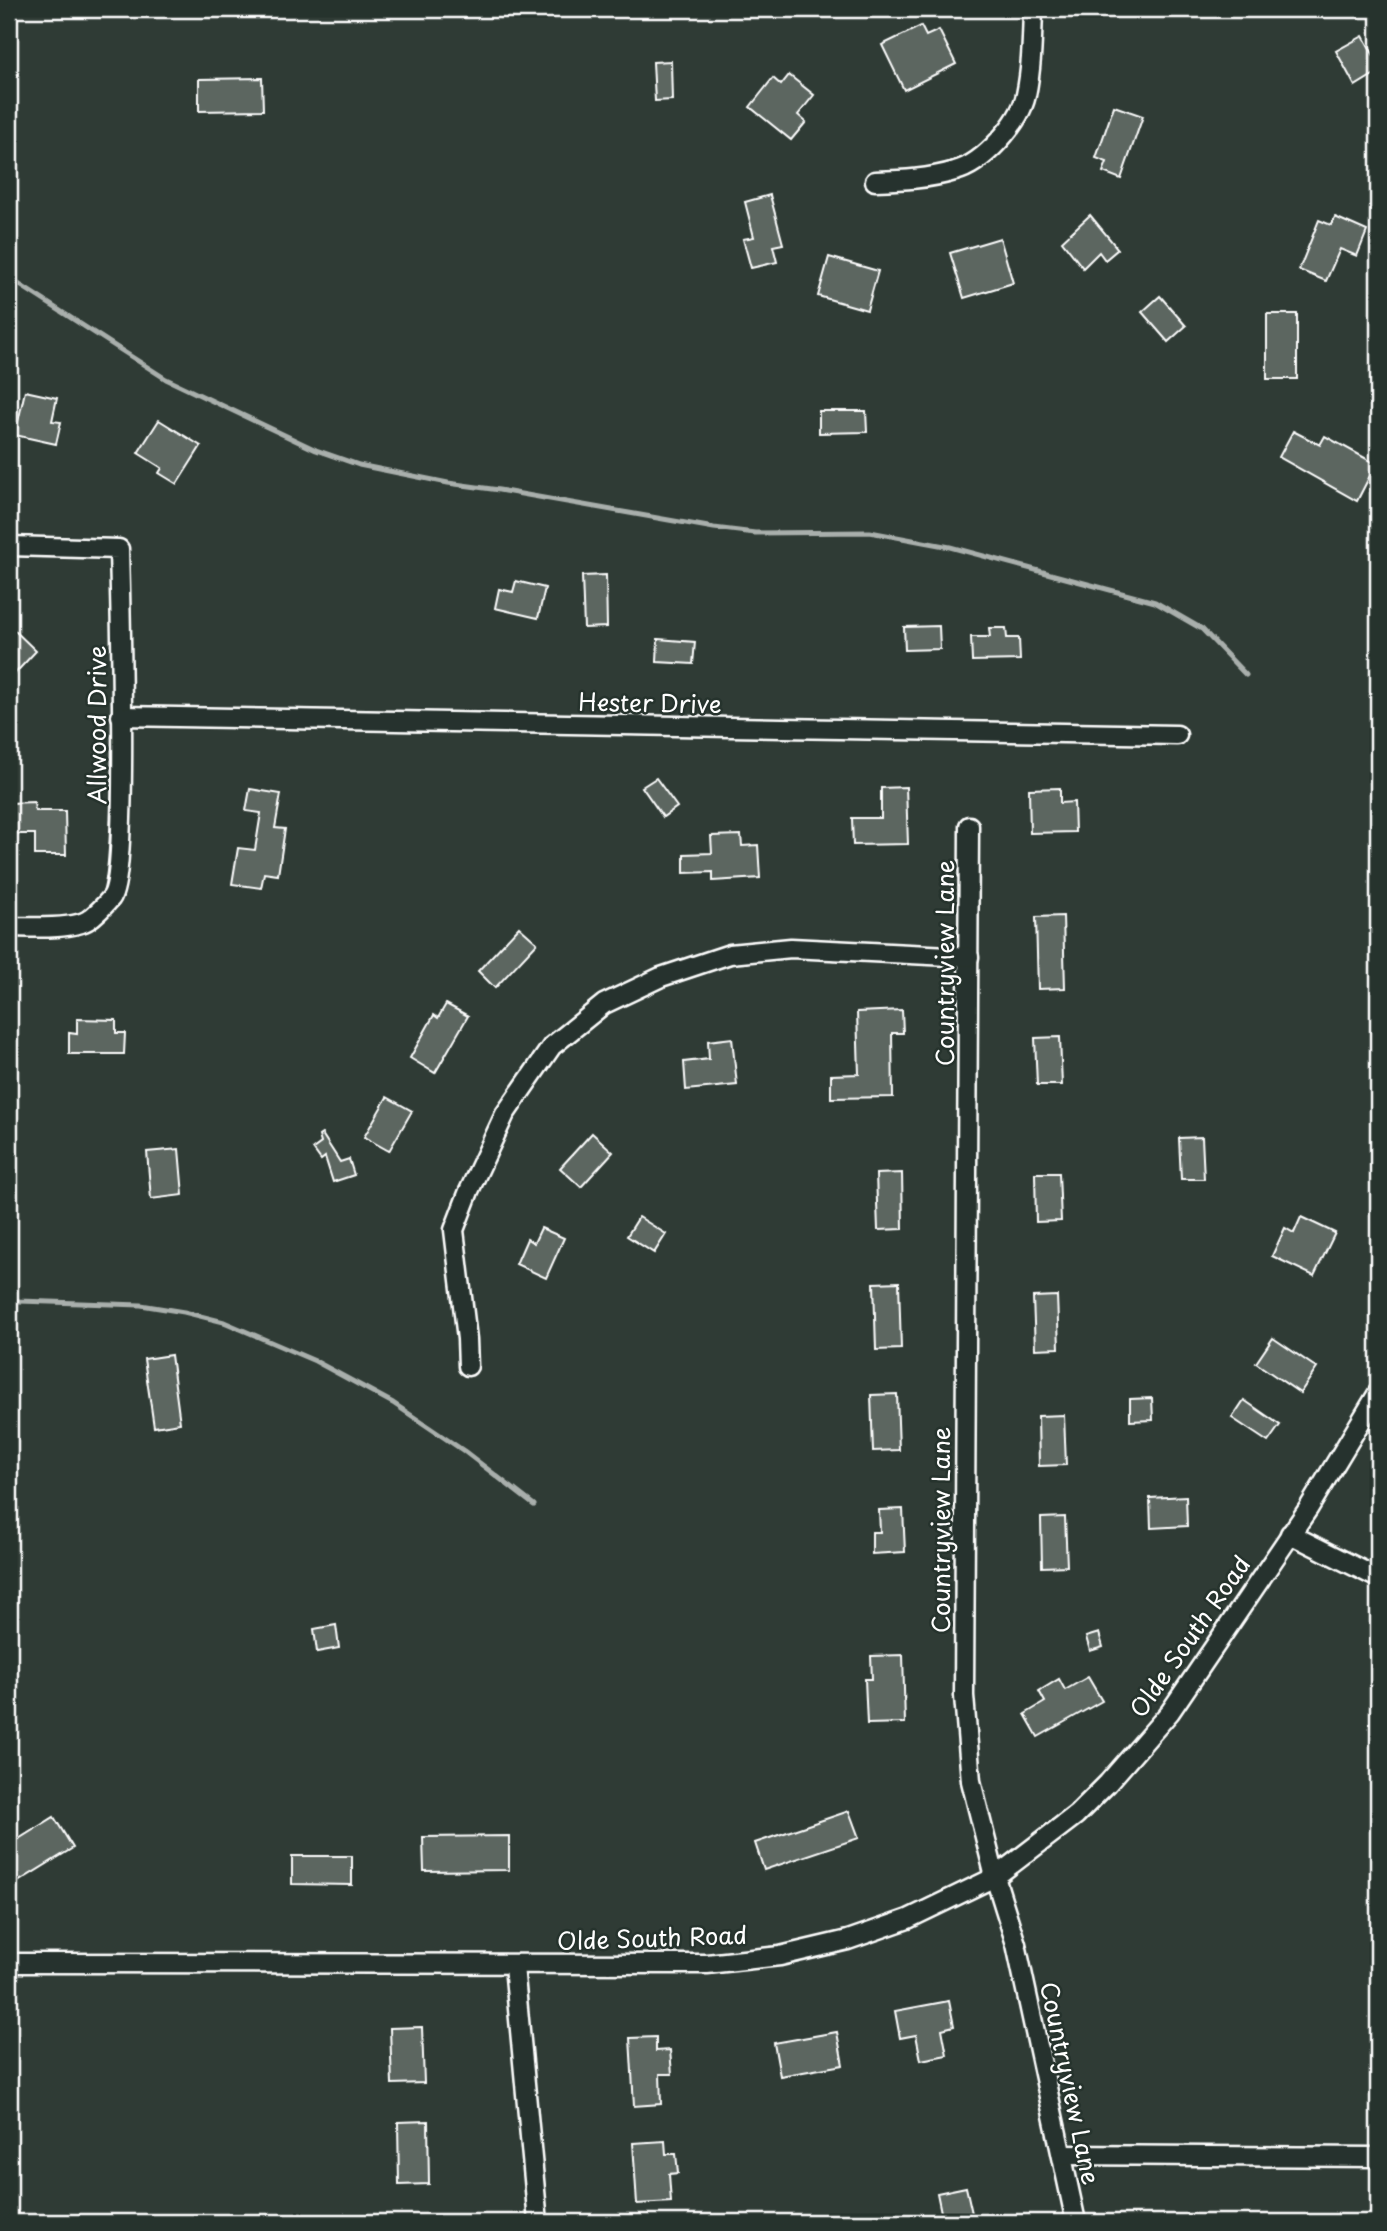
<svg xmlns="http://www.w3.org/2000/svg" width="1387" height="2231" viewBox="0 0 1387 2231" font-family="'Playpen Sans',sans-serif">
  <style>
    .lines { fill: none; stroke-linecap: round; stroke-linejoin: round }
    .stream { stroke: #a9afac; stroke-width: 5 }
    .building { fill: #5b6661; stroke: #fff; stroke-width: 2 }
    .minor-casing { stroke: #fff; stroke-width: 23 }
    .minor { stroke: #26332d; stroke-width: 18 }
    .labels { text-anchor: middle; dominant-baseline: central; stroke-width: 5; stroke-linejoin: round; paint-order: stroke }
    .street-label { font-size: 24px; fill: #fff; stroke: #26332d }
  </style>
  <rect width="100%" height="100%" fill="#2f3b35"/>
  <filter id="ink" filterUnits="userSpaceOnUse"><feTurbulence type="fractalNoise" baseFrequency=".0143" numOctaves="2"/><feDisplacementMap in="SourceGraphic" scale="14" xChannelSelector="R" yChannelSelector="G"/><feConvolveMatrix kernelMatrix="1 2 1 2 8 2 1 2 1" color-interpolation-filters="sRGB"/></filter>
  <g filter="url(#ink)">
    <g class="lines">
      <g class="stream">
        <polyline points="9,278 166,379 316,450 359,465 448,483 499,490 714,528 755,533 870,532 950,547 1155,602 1202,629 1246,675"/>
        <polyline points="9,1299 19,1301 141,1305 184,1312 224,1322 315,1361 393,1403 464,1451 534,1505"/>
      </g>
    </g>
    <g class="building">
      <polygon points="921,26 926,36 939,30 956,64 904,90 882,45"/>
      <polygon points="1363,36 1378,63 1378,72 1355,86 1336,51"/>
      <polygon points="671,61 672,100 655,101 653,62"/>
      <polygon points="789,75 814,95 798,115 806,122 791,140 750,107 773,78 781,85"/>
      <polygon points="262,78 263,110 199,111 199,79"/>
      <polygon points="1114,106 1143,116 1121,179 1103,172 1107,162 1096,158"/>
      <polygon points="770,195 783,244 773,246 777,262 751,268 743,239 754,237 745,202"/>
      <polygon points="1090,215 1118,249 1105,260 1099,252 1083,268 1062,241"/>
      <polygon points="1335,217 1367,231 1357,256 1340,249 1326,281 1299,270 1319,220 1331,225"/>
      <polygon points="1000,238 1013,283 964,298 950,253"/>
      <polygon points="829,257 878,271 867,310 818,296"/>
      <polygon points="1160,296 1186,326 1168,342 1142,312"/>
      <rect x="1267" y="314" width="30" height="65"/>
      <polygon points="25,391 57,398 52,421 61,422 56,444 15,435"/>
      <polygon points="819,411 866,411 867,432 819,433"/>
      <polygon points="159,420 201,446 177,484 159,473 162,468 138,453"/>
      <polygon points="1293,431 1320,445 1325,436 1376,464 1357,501 1279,457"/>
      <polygon points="606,575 607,627 584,628 582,576"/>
      <polygon points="516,581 545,588 538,618 495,608 499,589 513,592"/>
      <polygon points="9,625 36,651 9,680"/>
      <polygon points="939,626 940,649 905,650 904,627"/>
      <polygon points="989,628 1006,628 1007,638 1019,638 1020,660 972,661 971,637 990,637"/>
      <polygon points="658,639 695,642 693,664 657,662"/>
      <polygon points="656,778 677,807 663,817 642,787"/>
      <polygon points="906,787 908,844 853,845 852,818 881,818 881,788"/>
      <polygon points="1060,788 1060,803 1074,802 1075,832 1030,833 1029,789"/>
      <polygon points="250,789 281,794 275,828 285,829 278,875 264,873 261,888 232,884 238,848 255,850 261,813 246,811"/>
      <polygon points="34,802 35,811 65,811 66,855 35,855 35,834 9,834 9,803"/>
      <polygon points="741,835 742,846 758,845 760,878 713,881 713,872 684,873 684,854 712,853 711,836"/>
      <polygon points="1063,916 1065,988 1038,989 1036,917"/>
      <polygon points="519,927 537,943 495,988 478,971"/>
      <polygon points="446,1004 468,1016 435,1073 410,1058 434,1015 438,1018"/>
      <polygon points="902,1010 903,1033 892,1033 893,1097 831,1098 831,1075 859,1074 857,1012"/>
      <polygon points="77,1019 116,1020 116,1033 125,1033 124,1054 69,1054 69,1033 77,1034"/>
      <polygon points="1060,1037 1062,1085 1037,1085 1035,1038"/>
      <polygon points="732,1038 737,1085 686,1090 684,1062 709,1059 708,1041"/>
      <polygon points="387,1097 412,1111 389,1151 364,1137"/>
      <polygon points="592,1133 613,1152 581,1187 560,1168"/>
      <polygon points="322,1134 340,1162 349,1159 354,1175 333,1182 325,1157 321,1160 313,1149 321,1143 319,1136"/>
      <polygon points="1202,1137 1204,1179 1181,1179 1179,1138"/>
      <polygon points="179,1149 183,1195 151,1199 147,1152"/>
      <polygon points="902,1173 903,1229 878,1230 876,1174"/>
      <polygon points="1035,1173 1059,1173 1061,1221 1036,1222"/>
      <polygon points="639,1217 666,1234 654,1253 627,1236"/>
      <polygon points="1301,1217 1335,1233 1314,1276 1272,1256 1285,1228 1294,1233"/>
      <polygon points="541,1228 564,1238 546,1278 516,1264 527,1239 534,1243"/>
      <polygon points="899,1282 901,1349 876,1350 874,1283"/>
      <polygon points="1057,1296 1059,1348 1035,1349 1033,1297"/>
      <polygon points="1273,1338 1317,1368 1300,1393 1256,1363"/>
      <polygon points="171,1355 180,1423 154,1427 144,1359"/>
      <polygon points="897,1394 899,1450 873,1451 871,1395"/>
      <polygon points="1152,1398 1153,1420 1130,1421 1130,1399"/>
      <polygon points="1244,1400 1280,1425 1268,1442 1232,1418"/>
      <polygon points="1064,1415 1066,1465 1039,1466 1038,1416"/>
      <polygon points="1186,1496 1187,1526 1151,1528 1150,1498"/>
      <polygon points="903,1509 905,1552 872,1554 872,1532 880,1532 879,1510"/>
      <polygon points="1065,1517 1067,1566 1042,1567 1041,1518"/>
      <polygon points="336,1625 339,1648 317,1652 314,1629"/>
      <polygon points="1099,1633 1103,1647 1090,1651 1086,1637"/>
      <polygon points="903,1655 905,1723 867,1724 865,1679 872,1679 871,1656"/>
      <polygon points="1088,1677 1102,1701 1038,1737 1025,1714 1045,1702 1039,1691 1059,1679 1065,1690"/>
      <polygon points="849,1811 859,1838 764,1870 755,1843"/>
      <polygon points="54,1817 73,1848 16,1883 9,1871 9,1845"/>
      <polygon points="509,1836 509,1870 424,1871 423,1837"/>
      <polygon points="292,1856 352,1856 352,1885 292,1884"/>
      <polygon points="949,2001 954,2026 942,2029 947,2055 921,2060 916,2035 900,2038 895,2011"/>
      <polygon points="422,2027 424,2083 392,2084 390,2028"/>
      <polygon points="837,2032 843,2065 780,2076 774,2043"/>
      <polygon points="656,2037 656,2051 670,2050 672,2074 660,2074 661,2104 634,2106 630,2038"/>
      <polygon points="428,2121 429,2184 399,2185 398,2122"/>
      <polygon points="665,2141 666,2154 676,2154 678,2173 669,2174 671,2202 637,2204 633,2143"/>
      <polygon points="966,2187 974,2222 943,2222 937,2193"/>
    </g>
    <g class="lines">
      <defs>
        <g id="minor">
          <path d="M 875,181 C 902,180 929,179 955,171 C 983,164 1020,123 1026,95 C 1032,66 1032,38 1033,9"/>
          <path d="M 9,546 L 119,549 C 120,596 129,877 111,898 C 105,905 95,915 88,920 C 73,930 27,927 9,927"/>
          <polyline points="121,716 1177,735"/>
          <polyline points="969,826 964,1696 971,1781 995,1877 1016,1944 1076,2222"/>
          <polyline points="468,1366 467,1339 454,1230 469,1191 505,1114 552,1046 604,1004 661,977 730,954 791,948 969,957"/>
          <polyline points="1290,1534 1378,1578"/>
          <polyline points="9,1963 707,1964 780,1956 848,1940 908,1919 995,1877 1076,1815 1108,1783 1170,1712 1308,1509 1378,1393"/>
          <polyline points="514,1966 538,2222"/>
          <polyline points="1062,2155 1378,2157"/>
        </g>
      </defs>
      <use href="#minor" class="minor-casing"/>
      <use href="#minor" class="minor"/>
    </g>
  </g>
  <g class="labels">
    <g class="street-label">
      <text transform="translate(650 702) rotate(1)">Hester Drive</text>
      <text transform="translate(96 725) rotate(-90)">Allwood Drive</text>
      <text transform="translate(944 963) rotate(-90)">Countryview Lane</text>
      <text transform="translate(940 1530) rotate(-90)">Countryview Lane</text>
      <text transform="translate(1189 1636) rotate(-55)">Olde South Road</text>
      <text transform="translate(652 1937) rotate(-2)">Olde South Road</text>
      <text transform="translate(1071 2083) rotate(78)">Countryview Lane</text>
    </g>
  </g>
  <rect width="1387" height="2231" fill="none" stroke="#26332d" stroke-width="35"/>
  <rect x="18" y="18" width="1352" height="2196" fill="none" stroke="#fff" stroke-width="2.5" filter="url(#ink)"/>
</svg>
